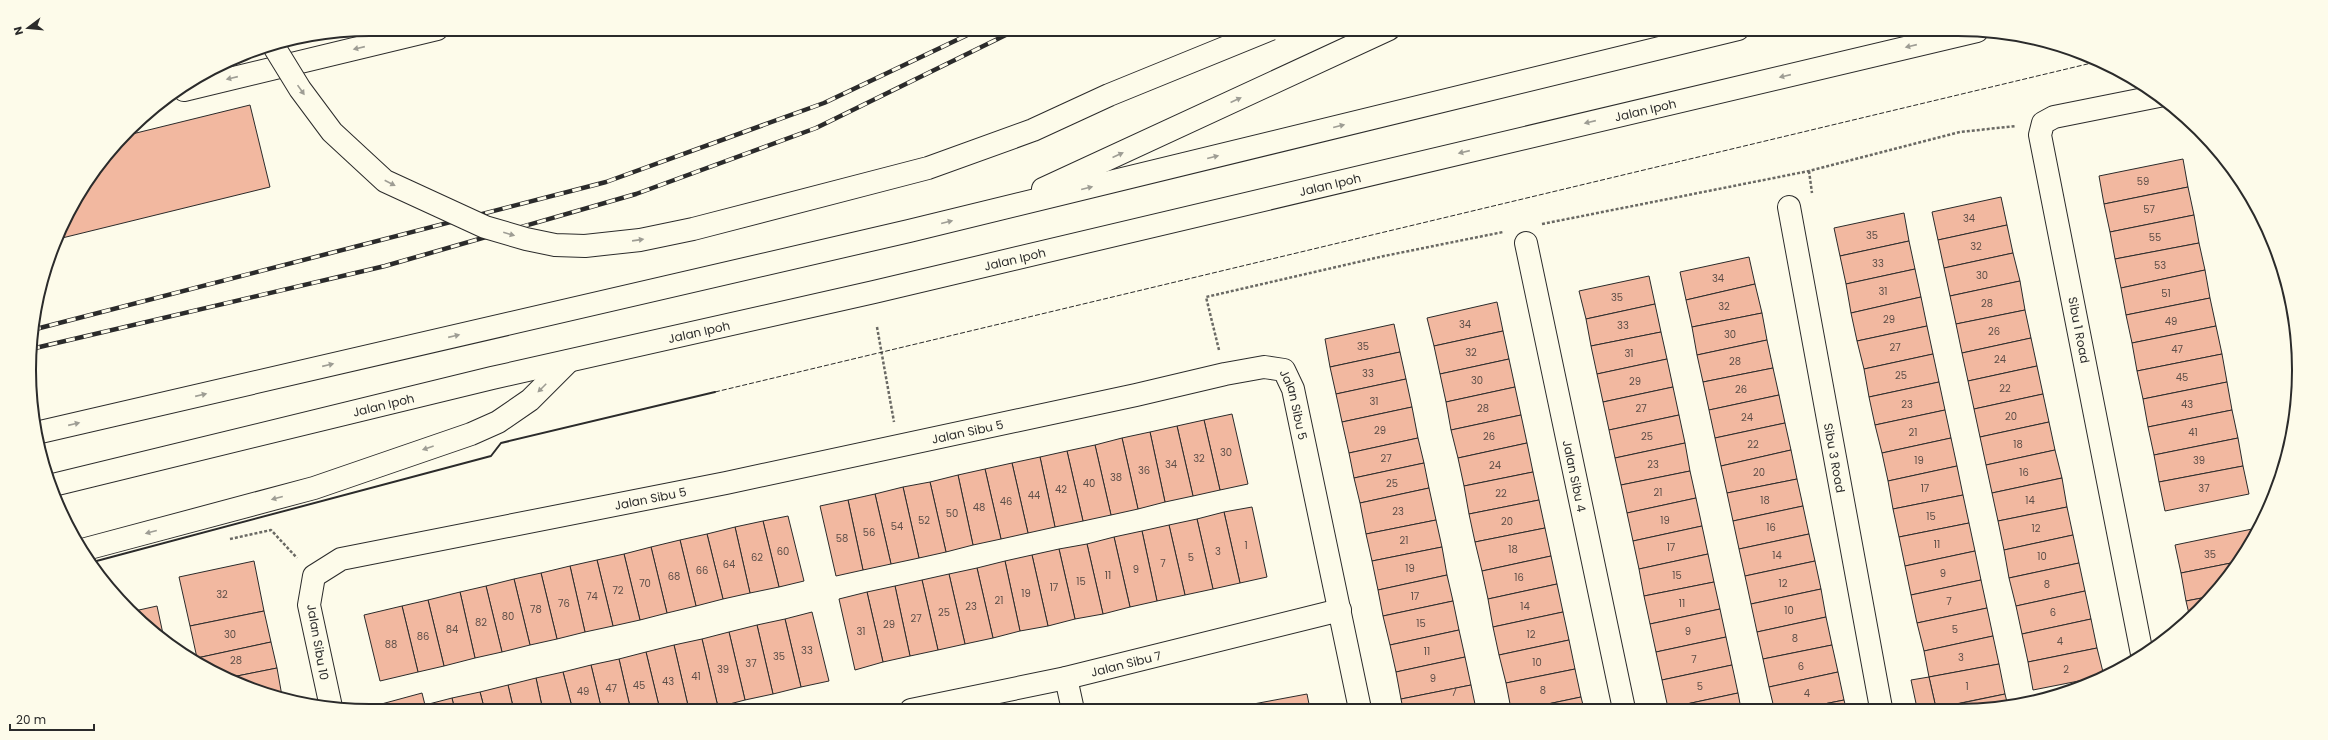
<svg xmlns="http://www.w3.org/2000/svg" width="2328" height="740" viewBox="0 0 2328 740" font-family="Poppins,sans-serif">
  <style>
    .building { fill: #f2b8a0; stroke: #2b2b2b }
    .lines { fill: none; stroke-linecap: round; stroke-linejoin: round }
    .minor-casing { stroke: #2b2b2b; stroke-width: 24 }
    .tertiary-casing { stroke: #2b2b2b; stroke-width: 24 }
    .trunk-casing { stroke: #2b2b2b; stroke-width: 24 }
    .path { stroke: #6a6964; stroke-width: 2.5; stroke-dasharray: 3 2; stroke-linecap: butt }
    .minor { stroke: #fdfbea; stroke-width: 22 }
    .tertiary { stroke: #fdfbea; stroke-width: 22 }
    .trunk { stroke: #fdfbea; stroke-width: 22 }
    .rail-casing { stroke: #2b2b2b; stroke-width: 4.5 }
    .rail { stroke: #fdfbea; stroke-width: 3; stroke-dasharray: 9; stroke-linecap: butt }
    .trunk-bridge-casing { stroke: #2b2b2b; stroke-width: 24; stroke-linecap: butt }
    .trunk-bridge { stroke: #fdfbea; stroke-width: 22 }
    .fence { stroke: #2b2b2b; stroke-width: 1; stroke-dasharray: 5 2; stroke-linecap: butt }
    .wall { stroke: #2b2b2b; stroke-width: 2 }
    .oneway { fill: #9e9d94 }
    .labels { text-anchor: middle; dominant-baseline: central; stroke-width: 3; stroke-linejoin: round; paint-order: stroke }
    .number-label { font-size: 10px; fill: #5d4e48 }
    .street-label { font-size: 12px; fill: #2b2b2b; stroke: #fdfbea }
    .rim { fill: none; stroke: #2b2b2b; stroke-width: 2 }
  </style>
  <rect width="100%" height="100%" fill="#fdfbea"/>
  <g class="building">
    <polygon points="250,105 270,187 58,239 64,219 100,162 124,136"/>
    <polygon points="2183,159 2188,187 2104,204 2099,176"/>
    <polygon points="2188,187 2194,215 2110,232 2104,204"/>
    <polygon points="2001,197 2007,225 1938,240 1932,212"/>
    <polygon points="1904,213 1909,241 1840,256 1834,228"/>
    <polygon points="2194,215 2199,243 2115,259 2110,232"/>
    <polygon points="2007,225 2013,253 1944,268 1938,240"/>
    <polygon points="1909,241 1915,269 1846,284 1840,256"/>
    <polygon points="2199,243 2205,270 2121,288 2115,259"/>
    <polygon points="2013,253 2020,281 1950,296 1944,268"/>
    <polygon points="1749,257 1755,284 1686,300 1680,272"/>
    <polygon points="1915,269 1921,297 1851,313 1846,284"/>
    <polygon points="2205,270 2210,298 2126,315 2121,288"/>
    <polygon points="1649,276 1655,304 1586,319 1579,291"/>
    <polygon points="2020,281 2025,310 1956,324 1950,296"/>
    <polygon points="1755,284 1762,313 1692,327 1686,300"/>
    <polygon points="1921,297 1927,326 1857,341 1851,313"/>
    <polygon points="2210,298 2216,326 2132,343 2126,315"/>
    <polygon points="1497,302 1503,331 1434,346 1427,318"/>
    <polygon points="1655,304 1661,332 1591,346 1586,319"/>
    <polygon points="2025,310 2031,338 1962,353 1956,324"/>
    <polygon points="1762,313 1767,340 1697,355 1692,327"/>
    <polygon points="1394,324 1400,352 1330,367 1325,339"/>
    <polygon points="1927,326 1933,354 1864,369 1857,341"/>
    <polygon points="2216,326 2222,354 2137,371 2132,343"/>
    <polygon points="1503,331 1509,359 1440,374 1434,346"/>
    <polygon points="1661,332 1667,359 1597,374 1591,346"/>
    <polygon points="2031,338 2037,366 1968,381 1962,353"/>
    <polygon points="1767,340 1773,368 1703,382 1697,355"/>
    <polygon points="1400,352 1406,379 1336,394 1330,367"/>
    <polygon points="1933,354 1939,382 1869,397 1864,369"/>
    <polygon points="2222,354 2227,382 2143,399 2137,371"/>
    <polygon points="1509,359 1515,387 1446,402 1440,374"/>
    <polygon points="1667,359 1673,387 1603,402 1597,374"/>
    <polygon points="2037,366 2043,394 1974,409 1968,381"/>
    <polygon points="1773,368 1779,395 1709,410 1703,382"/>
    <polygon points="1406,379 1412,407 1342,422 1336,394"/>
    <polygon points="1939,382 1945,410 1875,425 1869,397"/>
    <polygon points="2227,382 2232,410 2148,427 2143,399"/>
    <polygon points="1515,387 1521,415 1451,430 1446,402"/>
    <polygon points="1673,387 1679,415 1609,430 1603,402"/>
    <polygon points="2043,394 2049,422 1980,437 1974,409"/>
    <polygon points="1779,395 1785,423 1715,438 1709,410"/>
    <polygon points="1412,407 1418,438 1349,453 1342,422"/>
    <polygon points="1945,410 1951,438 1882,453 1875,425"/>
    <polygon points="2232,410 2238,438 2154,455 2148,427"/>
    <polygon points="1232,414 1248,484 1220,490 1204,420"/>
    <polygon points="1521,415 1527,443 1458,458 1451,430"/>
    <polygon points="1679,415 1685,443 1615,458 1609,430"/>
    <polygon points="1204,420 1220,490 1193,496 1177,426"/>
    <polygon points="2049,422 2055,450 1986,465 1980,437"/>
    <polygon points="1785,423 1791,450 1721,466 1715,438"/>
    <polygon points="1177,426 1193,496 1165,502 1150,432"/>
    <polygon points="1150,432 1165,502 1138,509 1122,438"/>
    <polygon points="1122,438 1138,509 1111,515 1095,445"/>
    <polygon points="1418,438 1424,463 1354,478 1349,453"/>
    <polygon points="1951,438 1957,466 1888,481 1882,453"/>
    <polygon points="2238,438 2243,466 2159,482 2154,455"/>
    <polygon points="1527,443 1533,472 1464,486 1458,458"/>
    <polygon points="1685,443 1690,471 1621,485 1615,458"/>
    <polygon points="1095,445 1111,515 1083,521 1067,451"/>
    <polygon points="1791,450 1797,479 1727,493 1721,466"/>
    <polygon points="2055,450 2062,478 1992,493 1986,465"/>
    <polygon points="1067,451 1083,521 1055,527 1040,457"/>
    <polygon points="1040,457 1055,527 1028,533 1012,463"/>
    <polygon points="1012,463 1028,533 1001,539 985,469"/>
    <polygon points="1424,463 1429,488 1360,503 1354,478"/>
    <polygon points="1957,466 1963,495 1893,509 1888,481"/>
    <polygon points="2243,466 2249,494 2165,511 2159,482"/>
    <polygon points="985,469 1001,539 973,545 958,475"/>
    <polygon points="1690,471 1696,498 1627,513 1621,485"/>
    <polygon points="1533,472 1539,500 1469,514 1464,486"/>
    <polygon points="958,475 973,545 946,552 930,482"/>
    <polygon points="2062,478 2067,507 1998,521 1992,493"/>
    <polygon points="1797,479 1803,506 1733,521 1727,493"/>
    <polygon points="930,482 946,552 919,558 903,487"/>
    <polygon points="903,487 919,558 891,564 875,494"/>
    <polygon points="1429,488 1436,520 1366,534 1360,503"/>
    <polygon points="875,494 891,564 863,570 848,500"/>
    <polygon points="1963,495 1969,523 1899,537 1893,509"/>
    <polygon points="1696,498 1702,526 1633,541 1627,513"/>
    <polygon points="848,500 863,570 836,576 820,506"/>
    <polygon points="1539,500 1545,528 1475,542 1469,514"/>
    <polygon points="1803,506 1809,534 1739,549 1733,521"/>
    <polygon points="1252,507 1267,577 1240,583 1224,512"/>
    <polygon points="2067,507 2073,535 2004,550 1998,521"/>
    <polygon points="1224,512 1240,583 1213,589 1197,519"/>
    <polygon points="788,516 804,581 779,587 763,521"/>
    <polygon points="1197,519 1213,589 1185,595 1169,525"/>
    <polygon points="1436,520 1442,547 1372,561 1366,534"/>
    <polygon points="763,521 779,587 750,593 735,527"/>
    <polygon points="1969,523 1975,551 1905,566 1899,537"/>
    <polygon points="1169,525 1185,595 1157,601 1142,531"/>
    <polygon points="1702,526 1708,554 1639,569 1633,541"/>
    <polygon points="735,527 750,593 723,599 707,534"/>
    <polygon points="1545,528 1551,556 1482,571 1475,542"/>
    <polygon points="2257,528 2253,540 2236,562 2181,573 2175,545"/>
    <polygon points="1142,531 1157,601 1130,607 1114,537"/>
    <polygon points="707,534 723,599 696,606 680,540"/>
    <polygon points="1809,534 1815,561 1745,576 1739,549"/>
    <polygon points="2073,535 2079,563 2009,578 2004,550"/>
    <polygon points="1114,537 1130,607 1103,614 1087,544"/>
    <polygon points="680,540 696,606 667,613 651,547"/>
    <polygon points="1087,544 1103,614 1075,619 1059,549"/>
    <polygon points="651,547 667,613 640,620 624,554"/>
    <polygon points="1442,547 1447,575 1378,590 1372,561"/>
    <polygon points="1059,549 1075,619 1048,626 1032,555"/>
    <polygon points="1975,551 1981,580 1911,595 1905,566"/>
    <polygon points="624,554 640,620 613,626 597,560"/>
    <polygon points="1708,554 1714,582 1644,596 1639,569"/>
    <polygon points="1032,555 1048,626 1020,631 1005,561"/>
    <polygon points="1551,556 1557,584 1488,599 1482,571"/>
    <polygon points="597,560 613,626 585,632 570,566"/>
    <polygon points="254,561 264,611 190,626 179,577"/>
    <polygon points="1005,561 1020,631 993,638 977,568"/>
    <polygon points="1815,561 1821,589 1751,604 1745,576"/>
    <polygon points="2236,562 2207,597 2186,601 2181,573"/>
    <polygon points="2079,563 2085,591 2016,606 2009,578"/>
    <polygon points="570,566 585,632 557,639 541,573"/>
    <polygon points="977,568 993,638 965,644 949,574"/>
    <polygon points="541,573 557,639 530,645 514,579"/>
    <polygon points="949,574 965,644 938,650 922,580"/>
    <polygon points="1447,575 1453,601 1383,616 1378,590"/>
    <polygon points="514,579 530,645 502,652 486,586"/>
    <polygon points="922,580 938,650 910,656 895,586"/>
    <polygon points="1981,580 1987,608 1917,623 1911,595"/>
    <polygon points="1714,582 1720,609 1650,624 1644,596"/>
    <polygon points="1557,584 1563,612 1493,627 1488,599"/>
    <polygon points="486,586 502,652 475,658 460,592"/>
    <polygon points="895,586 910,656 883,662 867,592"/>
    <polygon points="1821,589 1826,617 1757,632 1751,604"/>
    <polygon points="2085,591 2091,619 2022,634 2016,606"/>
    <polygon points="460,592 475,658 444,666 428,600"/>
    <polygon points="867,592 883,662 855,670 839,599"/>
    <polygon points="2207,597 2190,618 2186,601"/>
    <polygon points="428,600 444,666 418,672 402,606"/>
    <polygon points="1453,601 1459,630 1390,645 1383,616"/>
    <polygon points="157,606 163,634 158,635 130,612"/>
    <polygon points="402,606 418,672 380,681 364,615"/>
    <polygon points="1987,608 1993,636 1924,651 1917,623"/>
    <polygon points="1720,609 1726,637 1656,652 1650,624"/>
    <polygon points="264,611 271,642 197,658 190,626"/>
    <polygon points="812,612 829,681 801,687 785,619"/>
    <polygon points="1563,612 1569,640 1499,655 1493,627"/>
    <polygon points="1826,617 1832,645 1763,659 1757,632"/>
    <polygon points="785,619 801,687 773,694 757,625"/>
    <polygon points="2091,619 2097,648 2028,662 2022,634"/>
    <polygon points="757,625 773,694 745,700 729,632"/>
    <polygon points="1459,630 1465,657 1396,672 1390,645"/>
    <polygon points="729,632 745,700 718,707 702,639"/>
    <polygon points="1993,636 1999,664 1929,677 1924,651"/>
    <polygon points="1726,637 1732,665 1662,680 1656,652"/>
    <polygon points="702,639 718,707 703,710 689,710 674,645"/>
    <polygon points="1569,640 1575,669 1506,683 1499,655"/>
    <polygon points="271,642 277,668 227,678 198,663 197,658"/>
    <polygon points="674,645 689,710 660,710 646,652"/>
    <polygon points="1832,645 1838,672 1769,687 1763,659"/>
    <polygon points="2097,648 2104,676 2033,690 2028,662"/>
    <polygon points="646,652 660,710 631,711 619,659"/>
    <polygon points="1465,657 1471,685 1401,699 1396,672"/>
    <polygon points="619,659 631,711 602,711 591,665"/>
    <polygon points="1999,664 2005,694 1936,708 1929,677"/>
    <polygon points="591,665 602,711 573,711 563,672"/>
    <polygon points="1732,665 1738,693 1668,708 1662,680"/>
    <polygon points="277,668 282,696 279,697 239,685 227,678"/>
    <polygon points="1575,669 1581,697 1524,709 1511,709 1506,683"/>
    <polygon points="563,672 573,711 543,711 536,678"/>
    <polygon points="1838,672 1844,700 1804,708 1774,708 1769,687"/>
    <polygon points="1929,677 1936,708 1917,708 1911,680"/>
    <polygon points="536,678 543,711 514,711 508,685"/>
    <polygon points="508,685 514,711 485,711 480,692"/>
    <polygon points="1471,685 1476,709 1403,709 1401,699"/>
    <polygon points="480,692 485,711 455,711 452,698"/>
    <polygon points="422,693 425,705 396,711 364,710 363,709"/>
    <polygon points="1738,693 1741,709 1668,709 1668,708"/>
    <polygon points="1307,694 1310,709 1232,708"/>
    <polygon points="2005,694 2008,706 2003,708 1938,708"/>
    <polygon points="1581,697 1584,709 1524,709"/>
    <polygon points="452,698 455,711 426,711 425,705"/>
    <polygon points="1844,700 1846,708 1804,708"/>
    <polygon points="425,705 426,711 396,711"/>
  </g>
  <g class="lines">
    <defs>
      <g id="minor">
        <path id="s1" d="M 1789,207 L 1881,708"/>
        <path id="s2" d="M 1526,243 L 1624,709"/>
        <polyline points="2142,654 2040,135 2043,123 2054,117 2159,96"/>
        <polyline points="1066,678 1073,710"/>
        <path id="s3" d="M 331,707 L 309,605 L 314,576 L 341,559 L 726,483 L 1136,395 L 1225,374 L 1264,367 L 1284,370 L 1293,389 L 1360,709"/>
        <path id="s4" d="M 911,710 L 1066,678 L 1340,610"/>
      </g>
      <polyline id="tertiary" points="184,90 437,29"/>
      <g id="trunk">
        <polyline points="1043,189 1389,29"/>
        <polyline points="36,433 909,231 1738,29"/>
        <path id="s5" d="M 53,485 L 492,378 L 874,292 L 1977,31"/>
        <polyline points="82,550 314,488 471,434 498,422 530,400 569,361"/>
      </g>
    </defs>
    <use href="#minor" class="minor-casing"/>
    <use href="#tertiary" class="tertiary-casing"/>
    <use href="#trunk" class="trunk-casing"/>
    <g class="path">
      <polyline points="1809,171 1812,193"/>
      <polyline points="1542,224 1809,171 1960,132 2016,126"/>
      <polyline points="877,327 894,422"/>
      <polyline points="1219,350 1206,297 1384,256 1503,232"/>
      <polyline points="230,539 271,530 297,558"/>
    </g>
    <use href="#minor" class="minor"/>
    <use href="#tertiary" class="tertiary"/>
    <use href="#trunk" class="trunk"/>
    <defs>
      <g id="rail">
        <polyline points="32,330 606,182 824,103 980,29"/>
        <polyline points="31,349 385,266 636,194 816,128 1018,29"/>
      </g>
    </defs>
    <use href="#rail" class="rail-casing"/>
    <use href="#rail" class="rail"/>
    <defs>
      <polyline id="trunk-bridge" points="273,45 300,89 332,132 385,181 485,227 526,239 555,245 585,246 640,240 693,229 928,168 1033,130 1109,95 1271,29"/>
    </defs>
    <use href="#trunk-bridge" class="trunk-bridge-casing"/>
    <use href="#trunk-bridge" class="trunk-bridge"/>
    <polyline class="fence" points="715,392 2100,61"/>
    <polyline class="wall" points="89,563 491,456 501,443 715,392"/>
  </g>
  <defs><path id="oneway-solid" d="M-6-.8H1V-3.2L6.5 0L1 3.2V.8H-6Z"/></defs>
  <g class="oneway">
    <use href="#oneway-solid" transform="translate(1911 46) rotate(167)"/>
    <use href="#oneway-solid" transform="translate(359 48) rotate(167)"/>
    <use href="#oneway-solid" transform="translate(1785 76) rotate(167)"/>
    <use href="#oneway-solid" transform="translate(232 78) rotate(167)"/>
    <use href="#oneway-solid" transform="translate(301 90) rotate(55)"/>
    <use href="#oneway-solid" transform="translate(1236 100) rotate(-25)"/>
    <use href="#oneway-solid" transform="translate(1590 122) rotate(167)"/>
    <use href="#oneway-solid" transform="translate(1339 126) rotate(-14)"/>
    <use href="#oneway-solid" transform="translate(1464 152) rotate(167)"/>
    <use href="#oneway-solid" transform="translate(1118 155) rotate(-24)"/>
    <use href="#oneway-solid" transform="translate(1213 157) rotate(-14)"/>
    <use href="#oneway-solid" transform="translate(390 183) rotate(27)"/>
    <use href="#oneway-solid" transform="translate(1087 188) rotate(-14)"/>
    <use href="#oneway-solid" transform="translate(947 222) rotate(-14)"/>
    <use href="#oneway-solid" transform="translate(509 234) rotate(16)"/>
    <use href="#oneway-solid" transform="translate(638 240) rotate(-8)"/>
    <use href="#oneway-solid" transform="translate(454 336) rotate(-13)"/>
    <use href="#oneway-solid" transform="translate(328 365) rotate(-13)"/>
    <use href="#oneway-solid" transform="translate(542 388) rotate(135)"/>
    <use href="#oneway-solid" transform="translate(201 395) rotate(-13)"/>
    <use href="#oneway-solid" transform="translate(74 424) rotate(-13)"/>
    <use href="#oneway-solid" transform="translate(428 448) rotate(161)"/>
    <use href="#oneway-solid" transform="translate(277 498) rotate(165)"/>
    <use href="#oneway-solid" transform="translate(151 532) rotate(165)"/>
  </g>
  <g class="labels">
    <g class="number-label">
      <text x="2143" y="181">59</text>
      <text x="2149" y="209">57</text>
      <text x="1969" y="218">34</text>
      <text x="1872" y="235">35</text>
      <text x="2155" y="237">55</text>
      <text x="1976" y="246">32</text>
      <text x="1878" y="263">33</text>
      <text x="2160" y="265">53</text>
      <text x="1982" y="275">30</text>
      <text x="1718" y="278">34</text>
      <text x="1883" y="291">31</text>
      <text x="2166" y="293">51</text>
      <text x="1617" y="297">35</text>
      <text x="1987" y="303">28</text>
      <text x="1724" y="306">32</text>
      <text x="1889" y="319">29</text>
      <text x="2171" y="321">49</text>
      <text x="1465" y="324">34</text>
      <text x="1623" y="325">33</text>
      <text x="1994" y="331">26</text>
      <text x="1730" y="334">30</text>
      <text x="1363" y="346">35</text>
      <text x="1895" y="347">27</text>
      <text x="2177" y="349">47</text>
      <text x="1471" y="352">32</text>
      <text x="1629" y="353">31</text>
      <text x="2000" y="359">24</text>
      <text x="1735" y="361">28</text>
      <text x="1368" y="373">33</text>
      <text x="1901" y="375">25</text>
      <text x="2182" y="377">45</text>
      <text x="1477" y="380">30</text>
      <text x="1635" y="381">29</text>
      <text x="2005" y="388">22</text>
      <text x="1741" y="389">26</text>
      <text x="1374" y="401">31</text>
      <text x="1907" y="404">23</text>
      <text x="2187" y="404">43</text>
      <text x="1483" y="408">28</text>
      <text x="1641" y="408">27</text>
      <text x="2011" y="416">20</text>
      <text x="1747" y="417">24</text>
      <text x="1380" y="430">29</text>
      <text x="1913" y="432">21</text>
      <text x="2193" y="432">41</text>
      <text x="1489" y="436">26</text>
      <text x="1647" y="436">25</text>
      <text x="1753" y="444">22</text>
      <text x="2018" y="444">18</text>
      <text x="1226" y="452">30</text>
      <text x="1199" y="458">32</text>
      <text x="1386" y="458">27</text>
      <text x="1919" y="460">19</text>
      <text x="2199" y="460">39</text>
      <text x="1171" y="464">34</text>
      <text x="1653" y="464">23</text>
      <text x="1495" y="465">24</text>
      <text x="1144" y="470">36</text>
      <text x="1759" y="472">20</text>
      <text x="2024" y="472">16</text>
      <text x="1116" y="477">38</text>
      <text x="1089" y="483">40</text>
      <text x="1392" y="483">25</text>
      <text x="1925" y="488">17</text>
      <text x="2204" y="488">37</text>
      <text x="1061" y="489">42</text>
      <text x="1658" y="492">21</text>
      <text x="1501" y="493">22</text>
      <text x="1034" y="495">44</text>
      <text x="1765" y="500">18</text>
      <text x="2030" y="500">14</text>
      <text x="1006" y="501">46</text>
      <text x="979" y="507">48</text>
      <text x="1398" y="511">23</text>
      <text x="952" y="513">50</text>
      <text x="1931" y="516">15</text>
      <text x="924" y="520">52</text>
      <text x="1665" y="520">19</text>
      <text x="1507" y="521">20</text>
      <text x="897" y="526">54</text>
      <text x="1771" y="527">16</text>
      <text x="2036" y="528">12</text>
      <text x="869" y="532">56</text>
      <text x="842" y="538">58</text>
      <text x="1404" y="540">21</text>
      <text x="1937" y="544">11</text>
      <text x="1246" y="545">1</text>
      <text x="1671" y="547">17</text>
      <text x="1513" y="549">18</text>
      <text x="783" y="551">60</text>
      <text x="1218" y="551">3</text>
      <text x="2210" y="554">35</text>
      <text x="1777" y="555">14</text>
      <text x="2042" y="556">10</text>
      <text x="757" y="557">62</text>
      <text x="1191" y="557">5</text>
      <text x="1163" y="563">7</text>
      <text x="729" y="564">64</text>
      <text x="1410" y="568">19</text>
      <text x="1136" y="569">9</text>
      <text x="702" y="570">66</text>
      <text x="1943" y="573">9</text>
      <text x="1108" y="575">11</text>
      <text x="1677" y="575">15</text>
      <text x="674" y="576">68</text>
      <text x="1519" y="577">16</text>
      <text x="1081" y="581">15</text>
      <text x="645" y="583">70</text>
      <text x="1783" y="583">12</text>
      <text x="2047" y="584">8</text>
      <text x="1054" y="587">17</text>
      <text x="618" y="590">72</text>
      <text x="1026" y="593">19</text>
      <text x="222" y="594">32</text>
      <text x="592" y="596">74</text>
      <text x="1415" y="596">17</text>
      <text x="999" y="600">21</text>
      <text x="1949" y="601">7</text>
      <text x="564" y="603">76</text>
      <text x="1682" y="603">11</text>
      <text x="971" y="606">23</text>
      <text x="1525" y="606">14</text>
      <text x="536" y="609">78</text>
      <text x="1789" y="610">10</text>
      <text x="944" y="612">25</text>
      <text x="2053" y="612">6</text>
      <text x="508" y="616">80</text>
      <text x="916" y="618">27</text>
      <text x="481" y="622">82</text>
      <text x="1421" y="623">15</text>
      <text x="889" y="624">29</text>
      <text x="452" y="629">84</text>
      <text x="1955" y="629">5</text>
      <text x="861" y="631">31</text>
      <text x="1688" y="631">9</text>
      <text x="230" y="634">30</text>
      <text x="1531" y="634">12</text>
      <text x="423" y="636">86</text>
      <text x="1795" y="638">8</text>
      <text x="2060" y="641">4</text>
      <text x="391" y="644">88</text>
      <text x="807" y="650">33</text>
      <text x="1427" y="651">11</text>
      <text x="779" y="656">35</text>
      <text x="1961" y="657">3</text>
      <text x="1694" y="659">7</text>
      <text x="236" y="660">28</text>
      <text x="1537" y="662">10</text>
      <text x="751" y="663">37</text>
      <text x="1801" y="666">6</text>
      <text x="723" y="669">39</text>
      <text x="2066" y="669">2</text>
      <text x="696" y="676">41</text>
      <text x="1433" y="678">9</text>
      <text x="668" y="681">43</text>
      <text x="639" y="685">45</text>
      <text x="1700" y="686">5</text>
      <text x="1967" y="686">1</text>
      <text x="611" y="688">47</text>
      <text x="1543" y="690">8</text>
      <text x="583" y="691">49</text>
      <text x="1454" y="692">7</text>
      <text x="1807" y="693">4</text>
    </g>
    <g class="street-label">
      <text stroke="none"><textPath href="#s5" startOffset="1636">Jalan Ipoh</textPath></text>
      <text stroke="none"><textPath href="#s5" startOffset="1312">Jalan Ipoh</textPath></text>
      <text stroke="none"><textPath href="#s5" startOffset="988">Jalan Ipoh</textPath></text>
      <text transform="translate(2079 330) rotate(79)">Sibu 1 Road</text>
      <text stroke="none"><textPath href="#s5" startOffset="664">Jalan Ipoh</textPath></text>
      <text stroke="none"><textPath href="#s5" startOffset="340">Jalan Ipoh</textPath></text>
      <text stroke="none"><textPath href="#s3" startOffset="1165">Jalan Sibu 5</textPath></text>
      <text stroke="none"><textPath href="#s3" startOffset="805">Jalan Sibu 5</textPath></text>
      <text stroke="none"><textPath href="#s1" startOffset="255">Sibu 3 Road</textPath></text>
      <text stroke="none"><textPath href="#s2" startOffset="238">Jalan Sibu 4</textPath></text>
      <text stroke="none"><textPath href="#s3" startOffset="481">Jalan Sibu 5</textPath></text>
      <text transform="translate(318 642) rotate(80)">Jalan Sibu 10</text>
      <text stroke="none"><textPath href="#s4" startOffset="220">Jalan Sibu 7</textPath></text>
    </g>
  </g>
  <path d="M0 0H2328V740H0ZM370 36H1958A334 334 0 0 1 2292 370V370A334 334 0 0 1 1958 704H370A334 334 0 0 1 36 370V370A334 334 0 0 1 370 36Z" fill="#fdfbea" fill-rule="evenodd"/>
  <path class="rim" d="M370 36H1958A334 334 0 0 1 2292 370V370A334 334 0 0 1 1958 704H370A334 334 0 0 1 36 370V370A334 334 0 0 1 370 36Z"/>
  <g transform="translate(28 28) rotate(254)" stroke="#fdfbea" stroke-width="3" paint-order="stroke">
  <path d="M0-3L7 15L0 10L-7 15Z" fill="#2b2b2b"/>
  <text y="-6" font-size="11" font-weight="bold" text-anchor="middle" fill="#2b2b2b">N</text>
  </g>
  <path d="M10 724v6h84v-6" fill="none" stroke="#2b2b2b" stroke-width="2"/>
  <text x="16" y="724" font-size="12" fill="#2b2b2b" stroke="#fdfbea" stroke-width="3" paint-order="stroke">20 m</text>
</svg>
